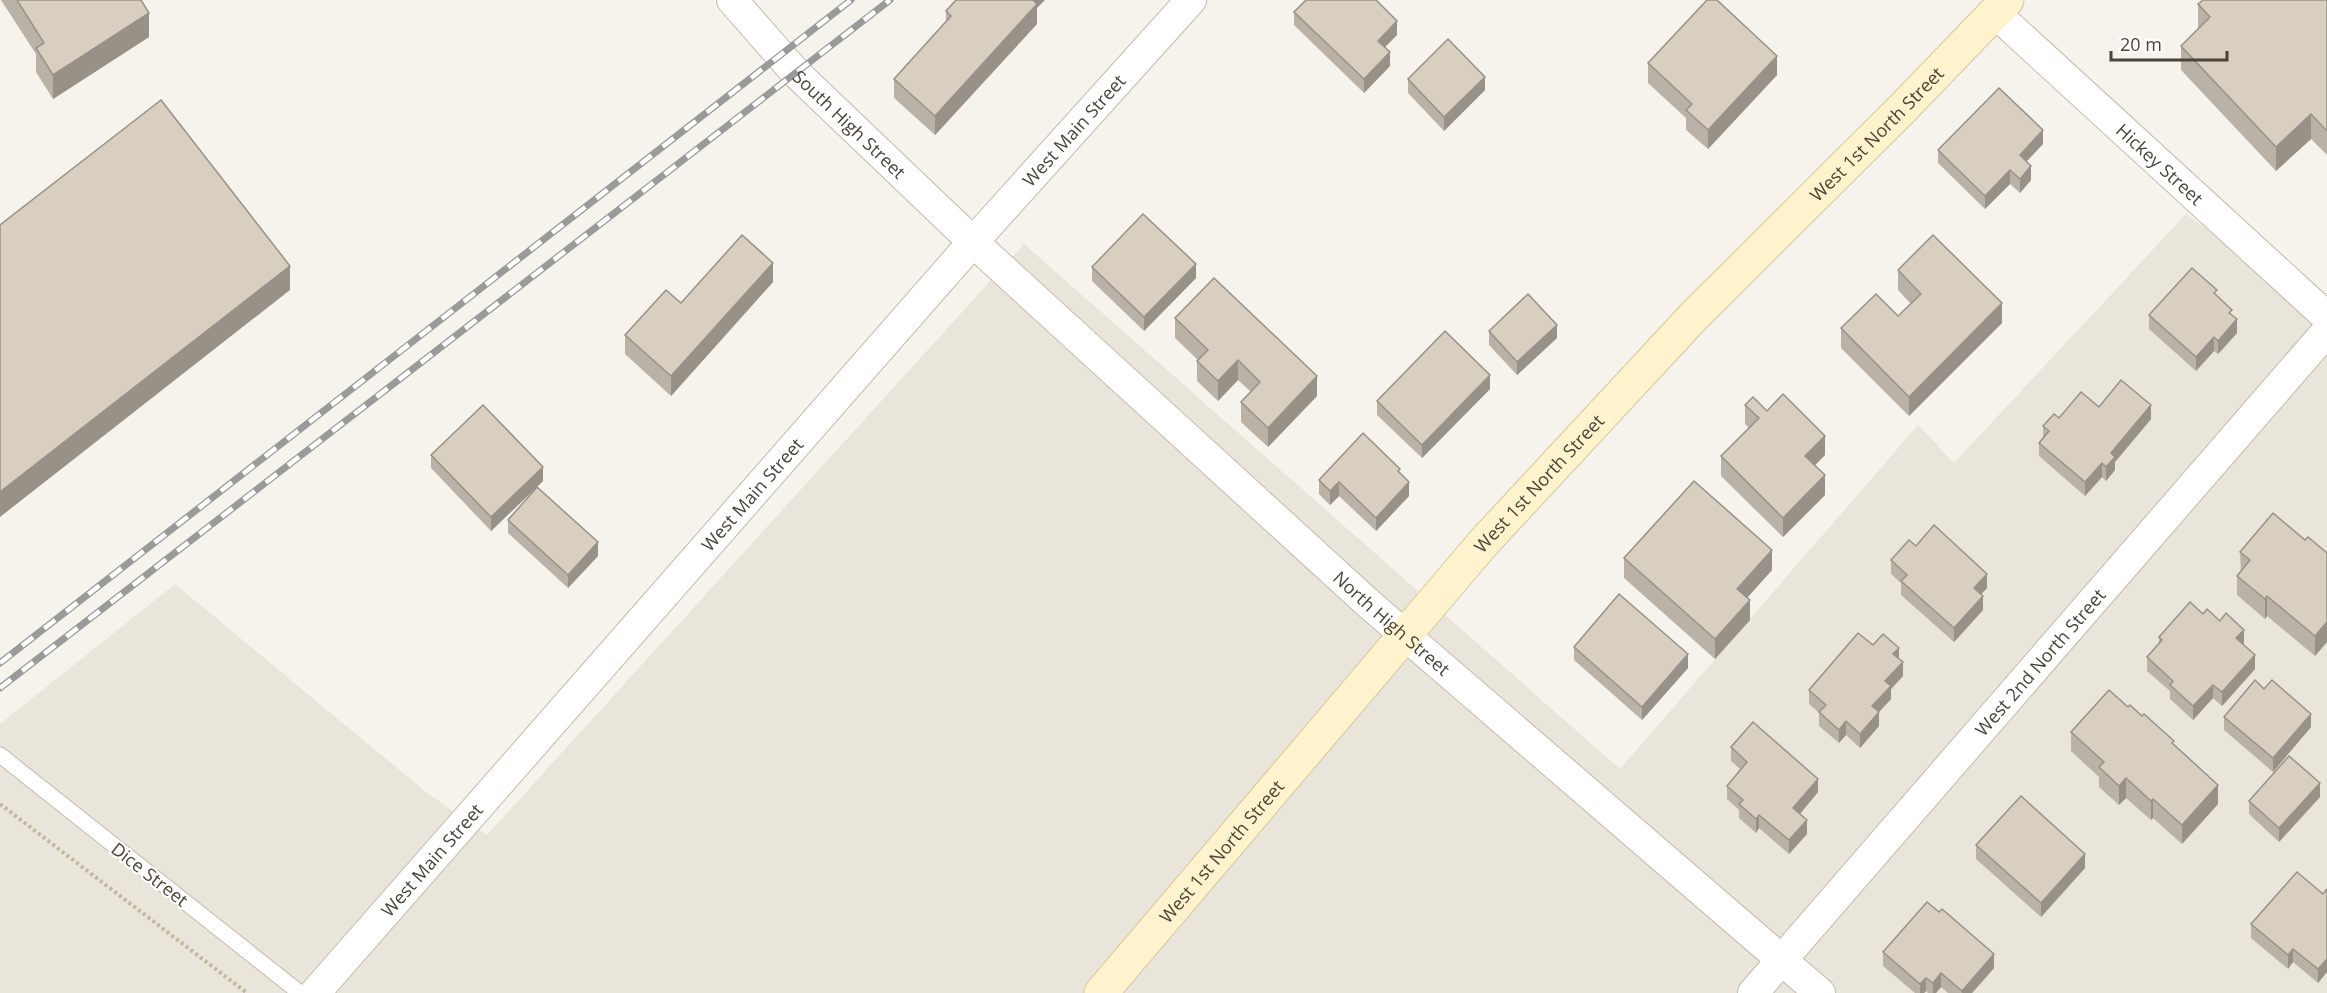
<svg xmlns="http://www.w3.org/2000/svg" width="2327" height="993" viewBox="0 0 2327 993" font-family="'Open Sans',sans-serif">
  <style>
    .residential { fill: #eae5da }
    .lines { fill: none; stroke-linecap: round; stroke-linejoin: round }
    .lane-casing { stroke: #c2bbae; stroke-width: 17 }
    .street-casing { stroke: #c2bbae; stroke-width: 32 }
    .secondary-casing { stroke: #d6c79b; stroke-width: 35 }
    .path { stroke: #c4b79f; stroke-width: 4; stroke-dasharray: 3 3; stroke-linecap: butt }
    .lane { stroke: #fff; stroke-width: 15 }
    .street { stroke: #fff; stroke-width: 30 }
    .secondary { stroke: #fff3cd; stroke-width: 33 }
    .rail-casing { stroke: #9a9a9a; stroke-width: 7 }
    .rail { stroke: #fff; stroke-width: 4.5; stroke-dasharray: 14; stroke-linecap: butt }
    .wall { fill: #bab2a6 }
    .shaded-wall { fill: #979187 }
    .building { fill: #d8cfc1; stroke: #979187; stroke-width: 1.5 }
    .labels { text-anchor: middle; dominant-baseline: central; stroke-width: 4.5; stroke-linejoin: round; paint-order: stroke }
    .street-label { font-size: 18px; fill: #4b4439; stroke: #fff }
  </style>
  <rect width="100%" height="100%" fill="#f6f3ec"/>
  <polygon class="residential" points="2186,214 2327,318 2327,993 0,993 0,724 175,584 426,792 487,835 1024,244 1620,769 1918,425 1954,463"/>
  <g class="lines">
    <defs>
      <polyline id="lane" points="0,755 300,993"/>
      <g id="street">
        <path id="s1" d="M 732,0 L 796,73 L 973,242 L 1369,604 L 1820,993"/>
        <path id="s2" d="M 1994,12 L 2327,317"/>
        <path id="s3" d="M 315,993 L 973,242 L 1191,0"/>
        <path id="s4" d="M 1753,993 L 2327,331"/>
      </g>
      <g id="secondary">
        <path id="s5" d="M 1101,993 L 1484,542 L 1694,316 L 1903,108 L 2007,0"/>
      </g>
    </defs>
    <use href="#lane" class="lane-casing"/>
    <use href="#street" class="street-casing"/>
    <use href="#secondary" class="secondary-casing"/>
    <polyline class="path" points="0,804 247,993"/>
    <use href="#lane" class="lane"/>
    <use href="#street" class="street"/>
    <use href="#secondary" class="secondary"/>
    <defs>
      <g id="rail">
        <polyline points="0,663 851,0"/>
        <polyline points="0,688 890,0"/>
      </g>
    </defs>
    <use href="#rail" class="rail-casing"/>
    <use href="#rail" class="rail"/>
  </g>
  <g class="wall">
    <polygon points="1,0 141,0 149,37 53,99 36,72 36,54"/>
    <polygon points="2327,0 2327,155 2311,139 2276,171 2181,70 2181,46 2198,29 2198,4"/>
    <polygon points="1037,8 1037,24 935,135 894,98 894,79 946,22 946,11"/>
    <polygon points="1294,12 1397,35 1385,47 1390,66 1364,93 1294,25"/>
    <polygon points="1648,63 1777,75 1708,149 1686,130 1686,118 1648,83"/>
    <polygon points="1408,79 1485,90 1444,131 1408,93"/>
    <polygon points="2043,144 2027,161 2031,180 2020,193 2010,184 1985,209 1938,163 1938,150"/>
    <polygon points="1092,267 1196,278 1144,331 1092,281"/>
    <polygon points="1898,270 2002,323 1909,416 1841,348 1841,328 1898,316 1911,304 1898,290"/>
    <polygon points="773,282 671,396 625,354 625,335 681,303"/>
    <polygon points="2217,296 2232,315 2237,333 2218,354 2214,351 2196,371 2149,329 2149,315"/>
    <polygon points="1175,318 1317,396 1268,447 1241,422 1241,402 1251,392 1238,380 1218,401 1197,381 1197,361 1198,360 1175,338"/>
    <polygon points="1489,331 1557,338 1517,375 1489,345"/>
    <polygon points="1490,389 1422,458 1377,415 1377,401"/>
    <polygon points="1745,405 1767,411 1825,455 1815,465 1825,495 1783,537 1721,476 1721,456 1749,428 1745,424"/>
    <polygon points="2099,407 2151,419 2115,462 2115,470 2106,481 2102,477 2085,496 2039,456 2039,443 2043,437 2043,426"/>
    <polygon points="431,455 543,481 537,487 598,556 568,588 508,533 508,520 536,488 491,531 431,468"/>
    <polygon points="1400,474 1409,496 1376,531 1339,496 1330,505 1319,494 1319,480"/>
    <polygon points="2305,540 2327,553 2315,656 2267,616 2265,619 2237,595 2237,576 2241,572 2240,552"/>
    <polygon points="1624,558 1772,570 1747,598 1750,620 1715,659 1624,578"/>
    <polygon points="1891,560 1987,588 1981,594 1983,610 1954,642 1901,595 1901,583 1891,574"/>
    <polygon points="2203,614 2244,643 2243,644 2255,669 2222,706 2213,698 2193,720 2170,699 2170,691 2147,671 2147,657 2159,644 2159,637"/>
    <polygon points="1873,645 1899,659 1903,676 1891,689 1891,699 1879,712 1879,726 1860,748 1846,735 1839,743 1819,726 1819,713 1809,704 1809,690"/>
    <polygon points="1574,647 1688,668 1642,720 1574,660"/>
    <polygon points="2128,707 2174,745 2218,804 2182,844 2153,818 2151,820 2126,798 2119,805 2099,787 2099,777 2071,751 2071,732"/>
    <polygon points="2224,717 2311,727 2273,772 2224,730"/>
    <polygon points="1731,747 1818,792 1800,814 1807,834 1789,854 1759,828 1756,833 1739,818 1739,810 1727,799 1727,786 1740,769 1731,761"/>
    <polygon points="2320,797 2279,842 2249,814 2249,801"/>
    <polygon points="1976,845 2085,868 2041,917 1976,859"/>
    <polygon points="2327,889 2327,972 2318,983 2293,962 2288,969 2251,938 2251,924 2323,894"/>
    <polygon points="1883,952 1994,968 1972,993 1948,993 1941,987 1936,993 1928,993 1926,991 1924,993 1915,993 1883,966"/>
  </g>
  <g class="shaded-wall">
    <polygon points="1030,0 1045,0 1037,8 1037,24 935,135 935,116"/>
    <polygon points="149,13 149,37 53,99 53,75"/>
    <polygon points="1397,21 1397,35 1378,54 1378,41"/>
    <polygon points="1390,52 1390,66 1364,93 1364,79"/>
    <polygon points="1777,56 1777,75 1708,149 1708,130"/>
    <polygon points="1485,77 1485,90 1444,131 1444,117"/>
    <polygon points="2311,114 2311,139 2276,171 2276,147"/>
    <polygon points="2043,130 2043,144 2020,168 2020,155"/>
    <polygon points="2031,166 2031,180 2020,193 2020,179"/>
    <polygon points="2010,170 2010,184 1985,209 1985,196"/>
    <polygon points="773,263 773,282 671,396 671,376"/>
    <polygon points="1196,264 1196,278 1144,331 1144,317"/>
    <polygon points="290,266 290,290 0,517 0,492"/>
    <polygon points="2002,303 2002,323 1909,416 1909,397"/>
    <polygon points="2237,319 2237,333 2218,354 2218,341"/>
    <polygon points="1557,325 1557,338 1517,375 1517,362"/>
    <polygon points="2214,337 2214,351 2196,371 2196,357"/>
    <polygon points="1238,360 1238,380 1218,401 1218,381"/>
    <polygon points="1490,375 1490,389 1422,458 1422,445"/>
    <polygon points="1317,376 1317,396 1268,447 1268,428"/>
    <polygon points="2151,405 2151,419 2115,462 2115,470 2106,481 2106,467 2111,453"/>
    <polygon points="1825,436 1825,455 1805,475 1805,456"/>
    <polygon points="2102,463 2102,477 2085,496 2085,482"/>
    <polygon points="543,467 543,481 491,531 491,517"/>
    <polygon points="1825,475 1825,495 1783,537 1783,518"/>
    <polygon points="1339,482 1339,496 1330,505 1330,491"/>
    <polygon points="1409,482 1409,496 1376,531 1376,518"/>
    <polygon points="598,542 598,556 568,588 568,575"/>
    <polygon points="1772,550 1772,570 1737,609 1737,589"/>
    <polygon points="1987,574 1987,588 1974,602 1974,588"/>
    <polygon points="1983,596 1983,610 1954,642 1954,628"/>
    <polygon points="2267,596 2267,616 2265,619 2265,599"/>
    <polygon points="1750,600 1750,620 1715,659 1715,639"/>
    <polygon points="2327,622 2327,642 2315,656 2315,636"/>
    <polygon points="2244,630 2244,643 2236,651 2236,638"/>
    <polygon points="1899,648 1899,662 1893,654"/>
    <polygon points="1688,654 1688,668 1642,720 1642,707"/>
    <polygon points="2255,655 2255,669 2222,706 2222,692"/>
    <polygon points="1903,662 1903,676 1891,689 1891,699 1879,712 1879,726 1860,748 1860,734 1872,706 1885,681"/>
    <polygon points="2213,685 2213,698 2193,720 2193,706"/>
    <polygon points="2311,714 2311,727 2273,772 2273,758"/>
    <polygon points="1846,721 1846,735 1839,743 1839,730"/>
    <polygon points="2126,778 2126,798 2119,805 2119,786"/>
    <polygon points="1818,779 1818,792 1793,822 1793,808"/>
    <polygon points="2320,783 2320,797 2279,842 2279,828"/>
    <polygon points="2218,785 2218,804 2182,844 2182,825"/>
    <polygon points="2153,799 2153,818 2151,820 2151,801"/>
    <polygon points="1759,815 1759,828 1756,833 1756,819"/>
    <polygon points="1807,820 1807,834 1789,854 1789,840"/>
    <polygon points="2085,854 2085,868 2041,917 2041,903"/>
    <polygon points="2293,949 2293,962 2288,969 2288,955"/>
    <polygon points="1994,954 1994,968 1972,993 1962,993 1962,991"/>
    <polygon points="2327,959 2327,972 2318,983 2318,969"/>
    <polygon points="1941,973 1941,987 1936,993 1933,993 1933,983"/>
    <polygon points="1926,978 1926,991 1924,993 1920,993 1920,984"/>
  </g>
  <g class="building">
    <polygon points="17,0 141,0 149,13 53,75 36,48 44,43"/>
    <polygon points="956,0 1033,0 1037,4 935,116 894,79 951,16 946,11"/>
    <polygon points="1306,0 1376,0 1397,21 1378,41 1390,52 1364,79 1294,12"/>
    <polygon points="1707,0 1717,0 1777,56 1708,130 1686,110 1692,104 1648,63"/>
    <polygon points="2203,0 2327,0 2327,131 2311,114 2276,147 2181,46 2210,17 2198,4"/>
    <polygon points="1448,39 1485,77 1444,117 1408,79"/>
    <polygon points="1999,88 2043,130 2020,155 2031,166 2020,179 2010,170 1985,196 1938,150"/>
    <polygon points="161,100 290,266 0,492 0,225"/>
    <polygon points="1143,214 1196,264 1144,317 1092,267"/>
    <polygon points="742,235 773,263 671,376 625,335 666,290 681,303"/>
    <polygon points="1933,235 2002,303 1909,397 1841,328 1876,294 1898,316 1921,294 1898,270"/>
    <polygon points="2192,268 2217,290 2214,293 2232,310 2229,313 2237,319 2218,341 2214,337 2196,357 2149,315"/>
    <polygon points="1214,278 1317,376 1268,428 1241,402 1260,382 1238,360 1218,381 1197,361 1208,350 1175,318"/>
    <polygon points="1528,294 1557,325 1517,362 1489,331"/>
    <polygon points="1445,331 1490,375 1422,445 1377,401"/>
    <polygon points="2121,380 2151,405 2111,453 2115,457 2106,467 2102,463 2085,482 2039,443 2049,431 2043,426 2054,414 2059,418 2081,392 2099,407"/>
    <polygon points="1783,394 1825,436 1805,456 1825,475 1783,518 1721,456 1759,418 1745,405 1753,397 1767,411"/>
    <polygon points="483,405 543,467 491,517 431,455"/>
    <polygon points="1363,433 1400,469 1398,471 1409,482 1376,518 1339,482 1330,491 1319,480"/>
    <polygon points="1694,481 1772,550 1737,589 1750,600 1715,639 1624,558"/>
    <polygon points="537,487 598,542 568,575 508,520"/>
    <polygon points="2273,513 2305,540 2308,537 2327,553 2327,622 2315,636 2267,596 2265,599 2237,576 2250,560 2240,552"/>
    <polygon points="1934,525 1987,574 1974,588 1983,596 1954,628 1901,581 1907,575 1891,560 1909,540 1916,546"/>
    <polygon points="1619,594 1688,654 1642,707 1574,647"/>
    <polygon points="2190,602 2203,614 2207,609 2220,621 2226,613 2244,630 2236,638 2255,655 2222,692 2213,685 2193,706 2170,685 2173,681 2147,657 2162,640 2159,637"/>
    <polygon points="1858,633 1873,645 1883,634 1899,648 1893,654 1903,662 1885,681 1891,686 1872,706 1879,712 1860,734 1846,721 1839,730 1819,712 1826,705 1809,690"/>
    <polygon points="2255,680 2264,689 2272,680 2311,714 2273,758 2224,717"/>
    <polygon points="2109,690 2128,707 2130,705 2142,716 2144,714 2174,741 2172,743 2218,785 2182,825 2153,799 2151,801 2126,778 2119,786 2099,767 2104,762 2071,732"/>
    <polygon points="1753,722 1818,779 1793,808 1807,820 1789,840 1759,815 1756,819 1739,804 1743,800 1727,786 1747,762 1731,747"/>
    <polygon points="2289,756 2320,783 2279,828 2249,801"/>
    <polygon points="2021,796 2085,854 2041,903 1976,845"/>
    <polygon points="2297,872 2323,894 2327,889 2327,959 2318,969 2293,949 2288,955 2251,924"/>
    <polygon points="1927,902 1939,912 1942,909 1994,954 1962,991 1941,973 1933,983 1926,978 1920,984 1883,952"/>
  </g>
  <g class="labels">
    <g class="street-label">
      <text stroke="none"><textPath href="#s1" startOffset="171">South High Street</textPath></text>
      <text stroke="none"><textPath href="#s3" startOffset="1149">West Main Street</textPath></text>
      <text stroke="none"><textPath href="#s5" startOffset="1158">West 1st North Street</textPath></text>
      <text stroke="none"><textPath href="#s2" startOffset="225">Hickey Street</textPath></text>
      <text stroke="none"><textPath href="#s5" startOffset="672">West 1st North Street</textPath></text>
      <text stroke="none"><textPath href="#s3" startOffset="663">West Main Street</textPath></text>
      <text stroke="none"><textPath href="#s1" startOffset="908">North High Street</textPath></text>
      <text stroke="none"><textPath href="#s4" startOffset="438">West 2nd North Street</textPath></text>
      <text stroke="none"><textPath href="#s5" startOffset="186">West 1st North Street</textPath></text>
      <text stroke="none"><textPath href="#s3" startOffset="177">West Main Street</textPath></text>
      <text transform="translate(150 874) rotate(38)">Dice Street</text>
    </g>
  </g>
  <path d="M2111 51v9h116v-9" fill="none" stroke="#4b4439" stroke-width="3"/>
  <text x="2120" y="51" font-size="18" fill="#4b4439" stroke="#ffffff" stroke-width="4.5" paint-order="stroke">20 m</text>
</svg>
